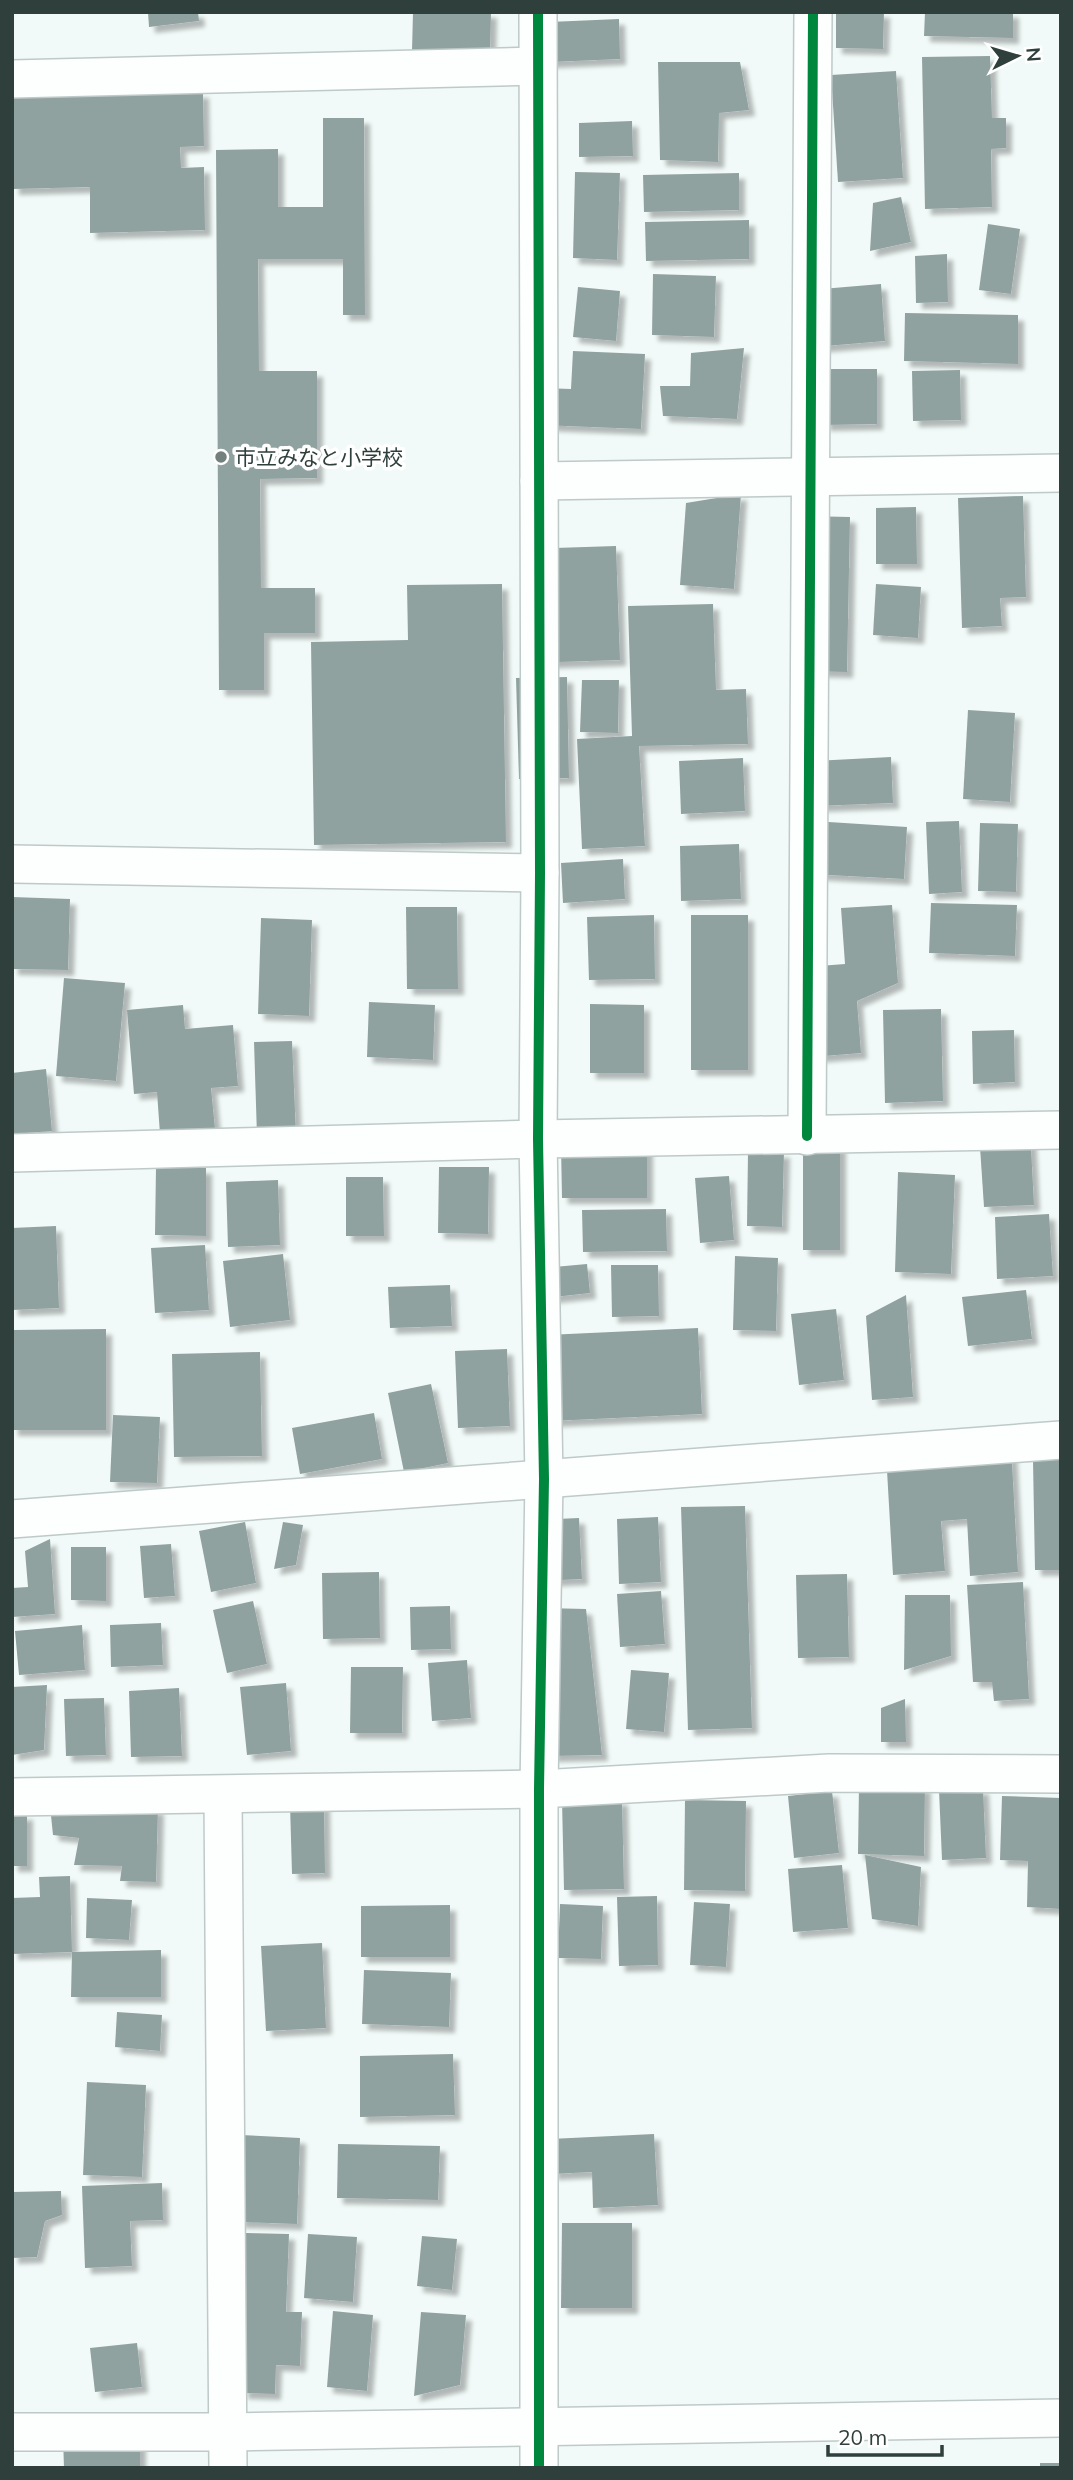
<svg xmlns="http://www.w3.org/2000/svg" width="1073" height="2480" viewBox="0 0 1073 2480" font-family="Mulish,'Noto Sans JP',sans-serif">
  <style>
    .building { fill: #90a29f; filter: url(#shadow) }
    .lines { fill: none; stroke-linecap: round; stroke-linejoin: round }
    .street-casing { stroke: #becac8; stroke-width: 40 }
    .street { stroke: #fdfefe; stroke-width: 37 }
    .cycleway-casing { stroke: #fff; stroke-width: 15 }
    .cycleway { stroke: #00873e; stroke-width: 10 }
    .poi-dot { fill: #72807e; stroke: #fff; stroke-width: 2.5 }
    .labels { text-anchor: middle; dominant-baseline: central; stroke-width: 7; stroke-linejoin: round; paint-order: stroke }
    .poi-label { font-size: 21px; fill: #2e3f3c; stroke: #fff; text-anchor: start }
  </style>
  <defs>
    <filter id="shadow"><feDropShadow dx="6" dy="6" stdDeviation="2" flood-color="#0004"/></filter>
  </defs>
  <rect width="100%" height="100%" fill="#f1faf8"/>
  <g class="building">
    <polygon points="148,12 198,12 199,21 149,27"/>
    <polygon points="413,12 491,12 490,53 412,51"/>
    <polygon points="836,12 884,12 883,49 836,48"/>
    <polygon points="925,12 1013,12 1013,38 924,36"/>
    <polygon points="619,19 620,59 528,63 526,23"/>
    <polygon points="990,56 992,118 1006,118 1006,148 991,149 992,207 925,209 922,57"/>
    <polygon points="658,62 740,62 749,110 719,113 718,162 660,160"/>
    <polygon points="896,71 903,178 838,182 831,75"/>
    <polygon points="203,92 204,146 180,147 181,168 204,167 205,230 90,233 90,187 13,189 12,96"/>
    <polygon points="323,118 364,118 365,315 343,315 343,259 258,259 259,371 317,371 317,478 260,479 261,588 315,588 315,633 264,633 264,690 219,690 216,150 278,149 278,207 323,207"/>
    <polygon points="632,121 633,156 579,157 579,123"/>
    <polygon points="575,172 620,173 617,260 573,258"/>
    <polygon points="739,173 739,210 644,212 643,175"/>
    <polygon points="901,197 911,242 870,251 873,203"/>
    <polygon points="749,220 749,259 646,261 645,222"/>
    <polygon points="988,224 1020,229 1011,294 979,290"/>
    <polygon points="947,254 948,302 916,303 915,256"/>
    <polygon points="653,274 716,276 714,337 652,335"/>
    <polygon points="881,284 885,341 802,348 798,291"/>
    <polygon points="578,287 620,291 616,341 573,337"/>
    <polygon points="905,313 1018,315 1018,364 904,361"/>
    <polygon points="744,348 737,419 663,416 660,386 690,386 691,353"/>
    <polygon points="573,351 645,354 641,429 541,425 543,388 571,389"/>
    <polygon points="823,369 877,369 877,424 824,425"/>
    <polygon points="960,370 961,420 913,421 912,371"/>
    <polygon points="741,494 734,589 680,585 686,503"/>
    <polygon points="1023,496 1026,597 1000,598 1002,626 962,628 958,498"/>
    <polygon points="916,507 917,564 876,564 876,508"/>
    <polygon points="805,516 850,517 847,672 803,671"/>
    <polygon points="616,546 620,660 528,663 524,549"/>
    <polygon points="502,584 506,842 314,845 311,642 408,640 407,585"/>
    <polygon points="876,584 921,587 918,638 873,635"/>
    <polygon points="713,604 716,690 746,689 748,744 639,746 645,846 582,849 577,739 632,736 628,606"/>
    <polygon points="567,677 569,778 519,779 516,678"/>
    <polygon points="582,680 619,680 618,733 580,732"/>
    <polygon points="968,710 1015,713 1010,802 963,799"/>
    <polygon points="891,757 893,803 816,806 814,761"/>
    <polygon points="743,758 745,811 681,814 679,761"/>
    <polygon points="813,821 907,827 904,879 810,874"/>
    <polygon points="959,821 962,892 929,894 926,822"/>
    <polygon points="980,823 1018,824 1016,892 978,891"/>
    <polygon points="739,844 741,899 681,901 680,846"/>
    <polygon points="623,859 625,899 563,903 561,863"/>
    <polygon points="12,897 70,899 68,970 12,969"/>
    <polygon points="931,903 1017,905 1015,956 929,953"/>
    <polygon points="892,905 898,983 857,1001 861,1053 812,1057 806,967 845,964 841,908"/>
    <polygon points="406,907 457,907 458,989 407,989"/>
    <polygon points="654,915 655,979 589,980 587,917"/>
    <rect x="691" y="915" width="57" height="155"/>
    <polygon points="261,918 312,920 309,1016 258,1014"/>
    <polygon points="64,978 125,983 116,1081 56,1076"/>
    <polygon points="369,1002 435,1005 433,1060 367,1057"/>
    <polygon points="590,1004 644,1005 644,1073 590,1073"/>
    <polygon points="183,1005 185,1029 233,1025 238,1086 211,1088 215,1129 160,1134 157,1092 134,1094 127,1010"/>
    <polygon points="941,1009 943,1101 885,1103 883,1010"/>
    <polygon points="1014,1030 1015,1082 973,1084 972,1031"/>
    <polygon points="292,1041 296,1135 257,1136 254,1042"/>
    <polygon points="46,1069 52,1131 12,1134 12,1073"/>
    <polygon points="1030,1128 1034,1205 984,1207 979,1132"/>
    <rect x="803" y="1145" width="37" height="105"/>
    <polygon points="561,1146 647,1146 647,1198 562,1198"/>
    <polygon points="748,1152 784,1152 782,1227 747,1226"/>
    <polygon points="156,1167 206,1168 206,1236 155,1235"/>
    <polygon points="439,1167 489,1167 488,1234 438,1233"/>
    <polygon points="898,1172 955,1175 951,1274 895,1272"/>
    <polygon points="729,1176 734,1240 700,1243 695,1178"/>
    <polygon points="346,1177 383,1177 384,1236 346,1236"/>
    <polygon points="278,1180 280,1245 228,1247 226,1182"/>
    <polygon points="666,1209 667,1251 583,1252 582,1210"/>
    <polygon points="1049,1214 1053,1276 997,1279 995,1217"/>
    <polygon points="56,1226 59,1308 12,1310 12,1228"/>
    <polygon points="205,1245 209,1310 155,1313 151,1248"/>
    <polygon points="283,1254 290,1320 230,1327 223,1261"/>
    <polygon points="735,1256 778,1258 776,1331 733,1330"/>
    <polygon points="587,1264 590,1293 536,1299 532,1269"/>
    <polygon points="611,1265 658,1265 659,1316 612,1317"/>
    <polygon points="450,1285 452,1326 390,1328 388,1287"/>
    <polygon points="1026,1290 1032,1339 968,1346 962,1297"/>
    <polygon points="906,1295 913,1397 872,1400 866,1316"/>
    <polygon points="836,1309 844,1380 799,1385 791,1314"/>
    <polygon points="698,1328 702,1414 529,1422 525,1336"/>
    <polygon points="106,1329 106,1430 12,1430 12,1330"/>
    <polygon points="507,1349 510,1426 458,1428 455,1351"/>
    <polygon points="260,1352 262,1456 174,1457 172,1354"/>
    <polygon points="431,1384 448,1463 404,1472 388,1393"/>
    <polygon points="374,1413 382,1459 300,1474 292,1428"/>
    <polygon points="113,1415 160,1417 157,1483 110,1482"/>
    <polygon points="1011,1445 1018,1572 970,1576 967,1519 941,1521 945,1571 893,1575 886,1453"/>
    <polygon points="1033,1460 1061,1460 1061,1570 1035,1570"/>
    <polygon points="745,1506 752,1728 688,1730 681,1507"/>
    <polygon points="658,1517 661,1582 619,1584 617,1519"/>
    <polygon points="579,1518 582,1579 538,1581 535,1520"/>
    <polygon points="245,1522 256,1583 211,1592 199,1531"/>
    <polygon points="283,1522 303,1525 296,1565 274,1569"/>
    <polygon points="50,1539 55,1614 12,1617 12,1588 28,1587 25,1551"/>
    <polygon points="171,1544 175,1596 144,1598 140,1546"/>
    <polygon points="71,1547 106,1547 106,1601 71,1600"/>
    <polygon points="379,1572 380,1638 323,1639 322,1573"/>
    <polygon points="847,1574 849,1657 798,1658 796,1575"/>
    <polygon points="1023,1582 1029,1699 994,1701 992,1682 973,1682 967,1585"/>
    <polygon points="661,1591 665,1644 620,1647 617,1594"/>
    <polygon points="905,1595 950,1595 951,1656 904,1670"/>
    <polygon points="253,1601 267,1664 227,1673 213,1610"/>
    <polygon points="450,1606 451,1649 411,1650 410,1607"/>
    <polygon points="544,1608 586,1609 602,1755 551,1756"/>
    <polygon points="161,1623 163,1665 111,1667 110,1625"/>
    <polygon points="82,1625 85,1670 19,1675 15,1631"/>
    <polygon points="467,1660 471,1718 432,1721 428,1663"/>
    <polygon points="351,1667 403,1667 402,1733 350,1733"/>
    <polygon points="631,1670 669,1673 664,1732 626,1729"/>
    <polygon points="286,1683 291,1751 247,1755 240,1687"/>
    <polygon points="47,1685 44,1750 12,1755 12,1687"/>
    <polygon points="179,1688 182,1756 131,1757 129,1691"/>
    <polygon points="104,1698 106,1755 66,1756 64,1699"/>
    <polygon points="905,1699 906,1742 881,1742 881,1708"/>
    <polygon points="859,1785 925,1786 924,1856 858,1854"/>
    <polygon points="983,1788 986,1858 942,1860 939,1790"/>
    <polygon points="832,1791 839,1853 794,1858 788,1796"/>
    <polygon points="1002,1796 1061,1798 1061,1909 1027,1907 1028,1861 1000,1860"/>
    <polygon points="622,1799 624,1889 564,1890 562,1800"/>
    <polygon points="685,1800 746,1801 745,1891 684,1890"/>
    <polygon points="324,1803 325,1873 292,1874 290,1804"/>
    <polygon points="50,1806 158,1808 156,1882 120,1881 122,1866 74,1865 79,1838 53,1835"/>
    <polygon points="27,1814 27,1866 12,1866 12,1815"/>
    <polygon points="865,1855 921,1867 918,1926 872,1919"/>
    <polygon points="842,1865 848,1928 793,1932 788,1869"/>
    <polygon points="70,1876 72,1952 12,1954 12,1898 40,1897 39,1877"/>
    <polygon points="657,1896 658,1965 619,1966 617,1897"/>
    <polygon points="87,1898 132,1900 129,1940 86,1938"/>
    <polygon points="694,1902 730,1904 726,1967 690,1965"/>
    <polygon points="560,1904 603,1906 601,1959 558,1958"/>
    <polygon points="450,1905 450,1957 361,1957 361,1906"/>
    <polygon points="322,1943 326,2028 266,2031 261,1946"/>
    <polygon points="161,1950 161,1997 71,1997 72,1952"/>
    <polygon points="364,1970 451,1973 449,2027 362,2024"/>
    <polygon points="117,2012 162,2015 160,2051 115,2047"/>
    <polygon points="453,2054 455,2115 360,2117 360,2056"/>
    <polygon points="87,2082 146,2085 142,2177 83,2175"/>
    <polygon points="654,2134 658,2205 593,2208 592,2172 552,2174 550,2139"/>
    <polygon points="241,2135 300,2138 297,2224 238,2222"/>
    <polygon points="338,2144 440,2146 438,2200 337,2198"/>
    <polygon points="162,2183 163,2220 130,2221 132,2266 85,2268 82,2186"/>
    <polygon points="61,2191 62,2215 45,2221 37,2257 12,2258 12,2192"/>
    <polygon points="562,2223 632,2223 632,2308 561,2308"/>
    <polygon points="246,2233 289,2234 286,2312 302,2312 300,2366 276,2365 275,2394 242,2393"/>
    <polygon points="308,2234 357,2237 353,2302 304,2298"/>
    <polygon points="422,2236 457,2239 452,2290 417,2286"/>
    <polygon points="333,2311 373,2315 367,2391 327,2387"/>
    <polygon points="421,2312 466,2315 460,2385 414,2396"/>
    <polygon points="137,2343 142,2387 95,2392 90,2348"/>
    <polygon points="140,2435 140,2468 64,2468 63,2437"/>
    <rect x="1040" y="2463" width="21" height="5"/>
  </g>
  <g class="lines">
    <defs>
      <g id="street">
        <polyline points="538,12 540,873 538,1139 544,1479 539,1789 539,2468"/>
        <polyline points="12,79 537,66"/>
        <polyline points="539,481 1061,473"/>
        <polyline points="12,864 540,873"/>
        <polyline points="807,1136 813,12"/>
        <polyline points="12,1153 538,1139 1061,1130"/>
        <polyline points="12,1519 1061,1440"/>
        <polyline points="223,1795 228,2468"/>
        <polyline points="12,1797 539,1789 829,1773 1061,1774"/>
        <polyline points="12,2432 227,2432 1061,2418"/>
      </g>
    </defs>
    <use href="#street" class="street-casing"/>
    <use href="#street" class="street"/>
    <defs>
      <g id="cycleway">
        <polyline points="538,12 540,873 538,1139 544,1479 539,1789 539,2468"/>
        <polyline points="807,1136 813,12"/>
      </g>
    </defs>
    <use href="#cycleway" class="cycleway-casing"/>
    <use href="#cycleway" class="cycleway"/>
  </g>
  <circle class="poi-dot" cx="221" cy="457" r="7"/>
  <g class="labels">
    <g class="poi-label">
      <text x="235" y="457">市立みなと小学校</text>
    </g>
  </g>
  <rect width="1073" height="2480" fill="none" stroke="#2e3f3c" stroke-width="28"/>
  <g transform="translate(1017 56) rotate(85)" stroke="#ffffff" stroke-width="5" paint-order="stroke">
  <path d="M0-5L12 26L0 18L-12 26Z" fill="#2e3f3c"/>
  <text y="-10" font-size="19" font-weight="bold" text-anchor="middle" fill="#2e3f3c">N</text>
  </g>
  <path d="M828 2445v10h114v-10" fill="none" stroke="#2e3f3c" stroke-width="3.5"/>
  <text x="838" y="2445" font-size="21" fill="#2e3f3c" stroke="#ffffff" stroke-width="5" paint-order="stroke">20 m</text>
</svg>
